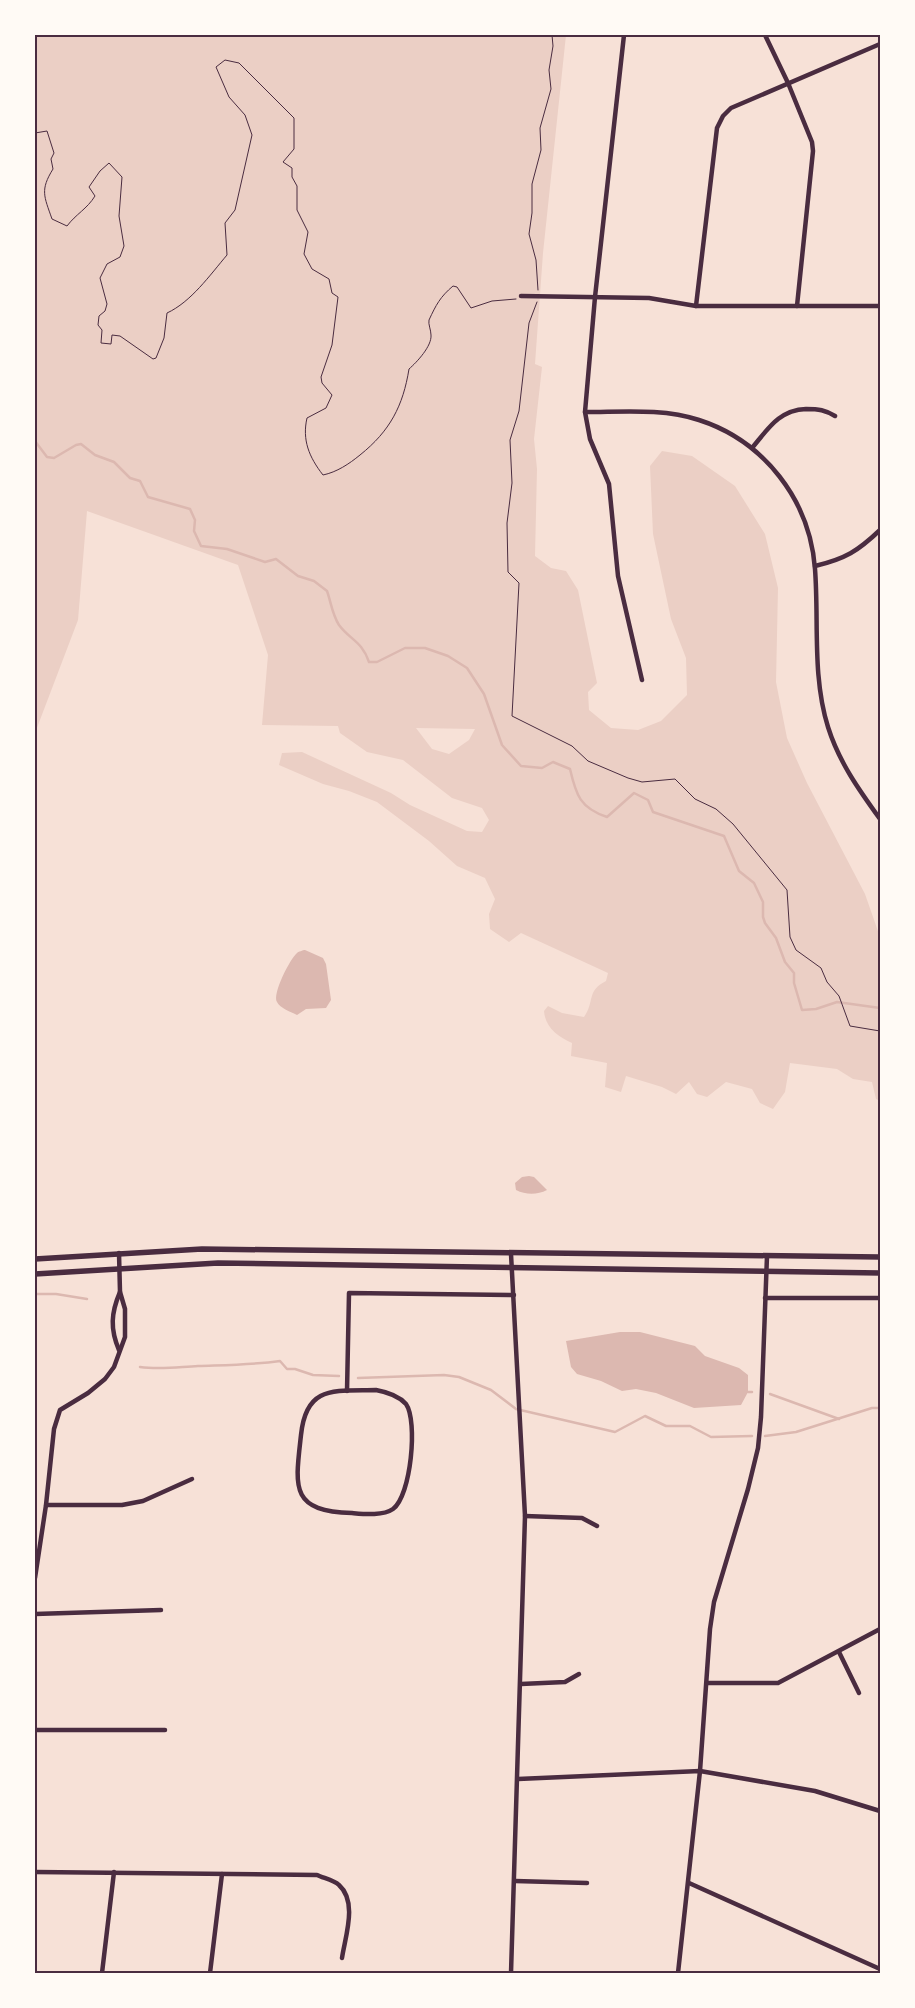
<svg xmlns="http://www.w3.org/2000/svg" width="915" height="2008" viewBox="0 0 915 2008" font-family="Roboto,sans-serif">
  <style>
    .green { fill: #ebcfc5; fill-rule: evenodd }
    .water { fill: #dcb8b0 }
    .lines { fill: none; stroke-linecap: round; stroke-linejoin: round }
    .stream { stroke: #dcb8b0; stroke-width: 2.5 }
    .path { stroke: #4a2c40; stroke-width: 1 }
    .minor { stroke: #4a2c40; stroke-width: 4.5 }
    .secondary { stroke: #4a2c40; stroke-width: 5.5 }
    .neatline { fill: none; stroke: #4a2c40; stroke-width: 2 }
  </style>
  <rect width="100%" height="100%" fill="#f7e1d7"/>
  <path class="green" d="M 35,35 L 566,35 L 543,253 L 535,364 L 542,367 L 534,439 L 537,469 L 535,556 L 551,568 L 566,571 L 578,590 L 597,683 L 588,692 L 589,710 L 611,728 L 638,730 L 661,721 L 687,695 L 686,658 L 671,619 L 653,534 L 650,466 L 662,451 L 692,456 L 735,486 L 765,534 L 778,588 L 776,682 L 787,738 L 807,783 L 865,894 L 880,937 L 880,1101 L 876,1099 L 872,1082 L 853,1079 L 837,1069 L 790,1063 L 785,1092 L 773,1109 L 760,1103 L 752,1089 L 726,1082 L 707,1097 L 697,1094 L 689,1082 L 676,1094 L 662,1087 L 626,1076 L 621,1092 L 605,1087 L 607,1063 L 571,1056 L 572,1043 C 558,1037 545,1027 544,1011 L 548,1006 L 562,1013 L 584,1017 C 595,1002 586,991 606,981 L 608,973 L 521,933 L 509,942 L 490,929 L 489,914 L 495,899 L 485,878 L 457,866 L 429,841 L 377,802 L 349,791 L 323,784 L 279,765 L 282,753 L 302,752 L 391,793 L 410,805 L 467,831 L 482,832 L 489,820 L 482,808 L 452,798 L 403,760 L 367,752 L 340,733 L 338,726 L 262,725 L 268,655 L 238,565 L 87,511 L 78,620 L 35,733 ZM 416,728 L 475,729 L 469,740 L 449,754 L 432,749 Z"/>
  <g class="water">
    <path d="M 305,950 L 323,958 L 326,964 L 331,1000 L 326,1008 L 306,1009 L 297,1015 C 291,1012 280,1008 277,1002 C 272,994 290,959 297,953 C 298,952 303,950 305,950 Z"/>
    <path d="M 529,1176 L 534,1177 L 547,1190 C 537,1195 526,1195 516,1190 L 515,1183 L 522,1177 Z"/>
    <polygon points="620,1332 640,1332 695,1346 705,1356 739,1368 748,1375 748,1392 741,1405 694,1408 656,1393 636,1389 622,1391 601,1381 577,1374 571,1367 566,1341"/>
  </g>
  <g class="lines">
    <g class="stream">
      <path d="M 35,441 L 47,457 L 54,458 L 76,445 L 81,444 L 95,455 L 114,462 L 130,478 L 140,481 L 148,497 L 190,509 L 195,520 L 194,531 L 201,546 L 227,549 L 265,562 L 276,559 L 298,576 L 314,581 L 327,591 C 331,602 332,614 339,625 C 350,640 362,641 369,662 L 377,662 L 405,648 L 425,648 L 448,656 L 467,668 L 484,694 L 502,745 L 521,766 L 542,768 L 553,762 L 570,769 C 576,795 580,808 607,817 L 634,793 L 648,800 L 653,812 L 724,836 L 739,871 L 754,883 L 763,902 L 763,917 L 765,923 L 776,938 L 785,962 L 794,973 L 794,983 L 802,1010 L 816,1009 L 837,1002 L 880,1008"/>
      <polyline points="35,1294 56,1294 87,1299"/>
      <path d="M 140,1367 C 160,1370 178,1367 198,1366 C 226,1365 252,1365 280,1361 L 287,1369 L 295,1369 L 313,1375 L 339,1376"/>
      <polyline points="358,1378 444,1375 459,1377 491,1390 516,1409 615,1432 645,1416 666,1426 690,1426 711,1437 752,1436"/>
      <polyline points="748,1392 752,1392"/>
      <polyline points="770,1394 839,1419"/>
      <polyline points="765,1436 796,1432 872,1408 880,1408"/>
    </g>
    <g class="path">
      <path d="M 35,133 L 47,131 L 54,153 L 51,159 L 53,169 C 40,190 44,196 52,219 L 67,226 C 76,214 87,209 95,196 L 89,187 L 100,171 L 109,163 L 122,177 L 119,216 L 124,246 L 120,257 L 107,264 L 100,278 L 107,304 L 105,311 L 99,316 L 98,325 L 102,330 L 101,343 L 111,344 L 112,335 L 120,336 L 153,359 L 156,358 L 164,338 L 167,313 C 191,302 210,275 227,255 L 225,223 L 235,210 L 252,135 L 245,115 L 229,97 L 216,67 L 225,60 L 239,63 L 294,118 L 294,149 L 283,162 L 292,168 L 292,177 L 297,186 L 297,210 L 308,232 L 304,254 L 312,269 L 329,279 L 332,293 L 338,297 L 332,345 L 321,377 L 322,383 L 332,395 L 326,408 L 307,418 C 302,440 309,457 323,475 C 337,472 349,464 360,455 C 390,431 403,406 409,369 C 417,362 432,346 431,335 C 431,330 428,324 429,320 C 436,305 440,297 453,286 L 457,287 L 471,308 L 492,301 L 516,299"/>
      <polyline points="538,290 536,260 529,234 532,213 532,184 541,150 540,128 551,89 549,70 553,46 552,35"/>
      <polyline points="537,302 529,323 519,411 510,440 512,483 507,523 508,572 519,583 512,716 572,746 588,761 628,778 642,782 675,779 695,799 716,809 733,824 787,890 790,937 796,950 821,968 827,982 839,996 850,1026 880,1031"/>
    </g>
    <g class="minor">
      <polyline points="624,35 595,297 585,412 590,439 609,484 618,576 642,680"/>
      <polyline points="765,35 788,83 812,142 813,151 797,306"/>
      <polyline points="521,296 649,298 696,306 880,306"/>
      <polyline points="696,306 717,128 723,116 731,108 880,44"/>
      <path d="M 585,412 C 622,412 663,408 699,420 C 764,441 810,500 815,569 C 819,621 812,676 828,727 C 839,762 859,790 880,819"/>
      <path d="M 752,448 C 768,429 779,410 806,409 C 819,409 825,410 835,416"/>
      <path d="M 815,566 C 845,559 858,551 880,530"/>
      <polyline points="765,1298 880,1298"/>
      <path d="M 119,1350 C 110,1329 111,1313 120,1292"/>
      <path d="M 376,1390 C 387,1392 398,1395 406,1404 C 418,1421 411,1496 393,1509 C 383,1516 364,1514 352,1513 C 290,1511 295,1488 301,1435 C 306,1385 334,1391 376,1390 Z"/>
      <polyline points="347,1391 349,1293 514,1295"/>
      <polyline points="46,1505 122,1505 143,1501 192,1479"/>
      <polyline points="525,1516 582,1518 597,1526"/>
      <polyline points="35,1578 46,1505 54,1429 60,1410 88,1393 105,1379 114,1367 125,1337 125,1309 120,1292 119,1253"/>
      <polyline points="35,1614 161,1610"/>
      <polyline points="839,1652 859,1693"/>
      <polyline points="707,1683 778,1683 880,1629"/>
      <polyline points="521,1684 565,1682 579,1674"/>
      <polyline points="35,1730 165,1730"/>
      <polyline points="518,1779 700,1771 815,1791 880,1811"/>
      <path d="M 35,1872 L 317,1875 C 323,1878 334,1880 339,1885 C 358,1902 345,1937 342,1958"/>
      <polyline points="515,1881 587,1883"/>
      <polyline points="689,1883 880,1969"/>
      <polyline points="102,1973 114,1872"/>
      <polyline points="210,1973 222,1874"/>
      <polyline points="511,1973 525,1516 511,1254"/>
      <polyline points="678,1973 700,1771 710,1629 714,1602 748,1489 758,1448 761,1417 767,1256"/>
    </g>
    <g class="secondary">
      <polyline points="35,1259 202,1249 880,1257"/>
      <polyline points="35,1274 218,1263 880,1273"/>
    </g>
  </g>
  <rect width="915" height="2008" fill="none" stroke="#fffaf5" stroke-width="72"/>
  <rect x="36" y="36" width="843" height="1936" class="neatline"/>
</svg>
